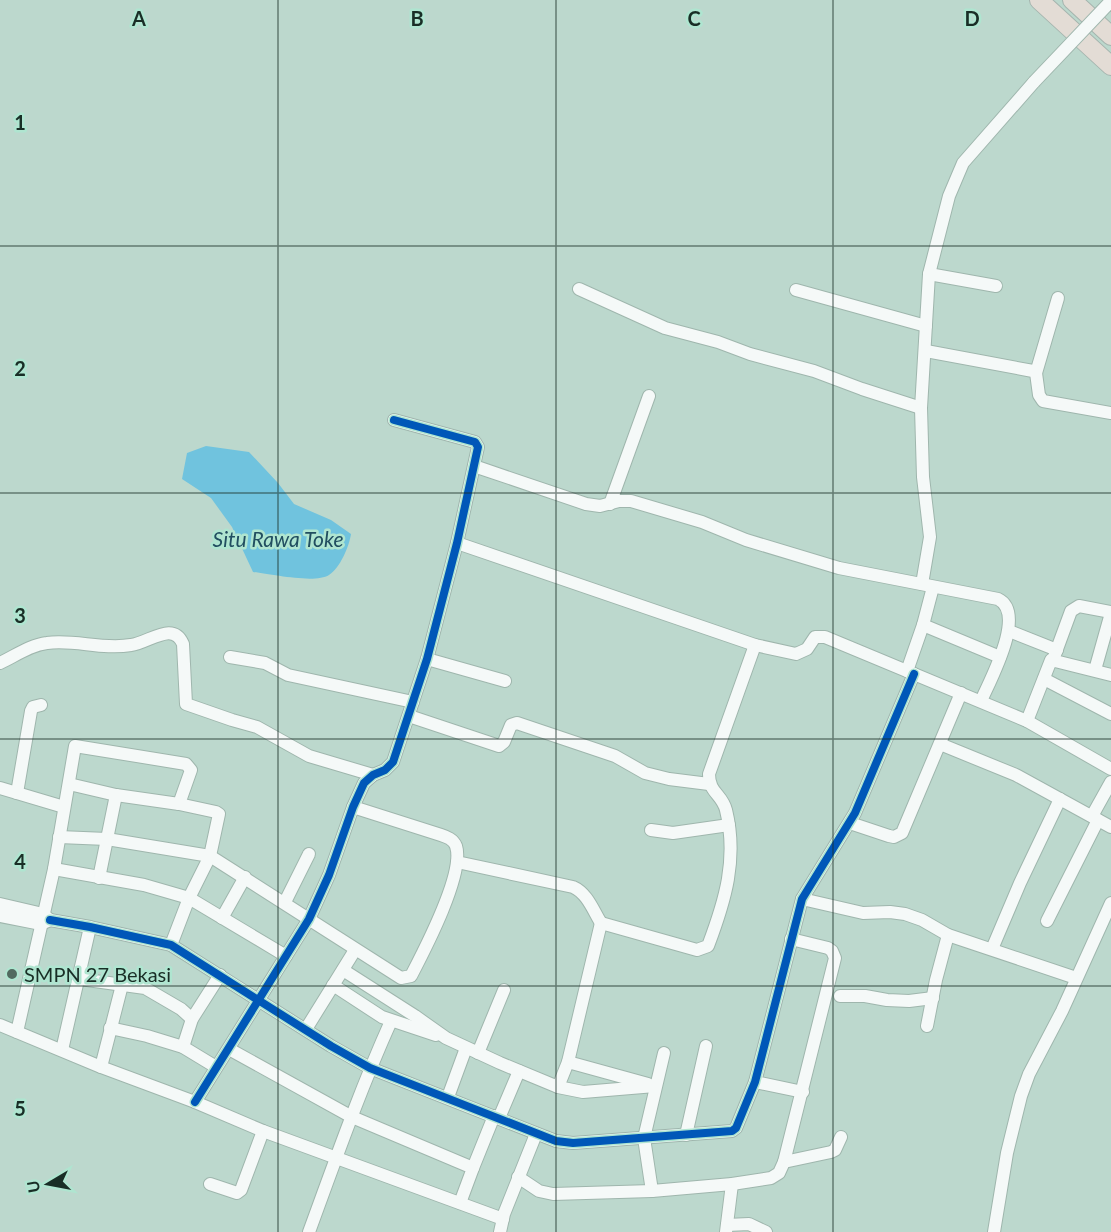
<svg xmlns="http://www.w3.org/2000/svg" width="1111" height="1232" viewBox="0 0 1111 1232" font-family="Lato,sans-serif">
  <style>
    .water { fill: #70c3de }
    .lines { fill: none; stroke-linecap: round; stroke-linejoin: round }
    .minor-casing { stroke: #9fb6ad; stroke-width: 14 }
    .highway-casing { stroke: #a5b4ae; stroke-width: 20 }
    .minor { stroke: #f5f9f8; stroke-width: 12 }
    .highway { stroke: #e3dcd5; stroke-width: 18 }
    .minor-bridge-casing { stroke: #9fb6ad; stroke-width: 14; stroke-linecap: butt }
    .minor-bridge { stroke: #f5f9f8; stroke-width: 12 }
    .cycleway-casing { stroke: #afe5d0; stroke-width: 11 }
    .cycleway { stroke: #0057b8; stroke-width: 8 }
    .grid { fill: none; stroke: #192e26; stroke-width: 1.5; stroke-opacity: 0.55 }
    .poi-dot { fill: #526a60; stroke: #afe5d0; stroke-width: 2 }
    .labels { text-anchor: middle; dominant-baseline: central; stroke-width: 5; stroke-linejoin: round; paint-order: stroke }
    .poi-label { font-size: 20px; fill: #192e26; stroke: #afe5d0; text-anchor: start }
    .water-label { font-size: 21px; font-style: italic; fill: #214e60; stroke: #afe5d0 }
    .grid-label { font-size: 20px; text-anchor: middle; font-weight: bold; fill: #192e26; stroke: #afe5d0; stroke-width: 5; stroke-linejoin: round; paint-order: stroke }
  </style>
  <rect width="100%" height="100%" fill="#bcd8cd"/>
  <path class="water" d="M 206,446 L 249,452 L 278,483 L 294,504 L 331,520 L 351,534 C 349,547 340,568 329,575 C 315,584 270,574 253,572 L 232,527 L 211,498 L 182,479 L 187,453 Z"/>
  <g class="lines">
    <defs>
      <g id="minor">
        <polyline points="929,274 996,286"/>
        <polyline points="579,289 665,328 718,342 750,354 814,371 862,389 921,408"/>
        <polyline points="796,290 926,326"/>
        <polyline points="926,351 1033,371 1036,373 1039,395 1043,401 1111,413"/>
        <polyline points="1036,373 1058,298"/>
        <path d="M 474,466 L 586,504 L 600,506 L 619,501 L 631,501 L 702,522 L 746,540 L 839,568 L 998,599 C 1027,613 990,680 981,701"/>
        <polyline points="610,504 649,396"/>
        <polyline points="457,543 755,645 796,654 807,649 815,637 825,637 1027,721 1111,769"/>
        <polyline points="922,584 930,537 923,477 921,408 929,274 949,196 963,163 1034,82"/>
        <polyline points="923,625 1000,657"/>
        <polyline points="1009,631 1057,650"/>
        <polyline points="230,657 265,663 288,675 413,702"/>
        <polyline points="427,659 505,681"/>
        <polyline points="1053,660 1071,611 1079,606 1111,612"/>
        <path d="M 0,663 C 15,656 30,645 47,643 C 74,639 102,650 131,645 C 149,643 173,620 183,644 L 186,704 L 232,720 L 257,727 L 309,756 L 373,775"/>
        <polyline points="1095,670 1111,613"/>
        <polyline points="907,671 923,625 933,587"/>
        <polyline points="1044,679 1111,714"/>
        <polyline points="409,716 499,746 504,742 511,725 517,723 615,756 645,773 669,779 709,784"/>
        <polyline points="1027,721 1051,660 1111,675"/>
        <polyline points="940,744 1016,775 1111,827"/>
        <polyline points="69,784 116,795 179,804 216,812 219,814 210,856 189,898 171,945"/>
        <polyline points="0,788 64,807"/>
        <polyline points="17,793 31,711 33,707 41,705"/>
        <polyline points="1092,816 1111,782"/>
        <polyline points="850,823 889,836 894,837 902,833 961,693"/>
        <polyline points="651,830 673,833 729,825"/>
        <path d="M 59,837 L 107,839 L 210,856 L 401,978 L 411,976 C 424,951 465,873 456,846 C 453,839 447,837 441,835 L 353,807"/>
        <path d="M 457,862 L 573,887 C 587,893 593,910 601,923"/>
        <polyline points="54,869 144,885 189,898 286,956"/>
        <polyline points="99,878 116,795"/>
        <polyline points="802,899 863,913 890,912 905,914 922,920 948,935 1076,978"/>
        <polyline points="285,902 309,854"/>
        <polyline points="0,904 43,914 50,920 41,924 0,916"/>
        <polyline points="222,918 245,877"/>
        <polyline points="50,920 90,927 171,945 331,1046 370,1068 556,1141 573,1143 732,1131 736,1128 755,1082 802,899 855,813 914,674"/>
        <polyline points="1047,921 1098,820"/>
        <polyline points="992,949 1020,883 1060,799"/>
        <polyline points="343,970 415,1016 446,1038 500,1063 558,1087 583,1092 655,1086"/>
        <polyline points="80,979 145,988 181,1009 192,1019"/>
        <polyline points="333,985 382,1017 436,1035"/>
        <polyline points="840,996 865,996 887,1000 909,1001 933,998"/>
        <polyline points="0,1025 101,1067 195,1102 263,1131 503,1219"/>
        <polyline points="927,1026 936,980 948,935"/>
        <polyline points="110,1028 147,1036 183,1047 216,1067"/>
        <polyline points="306,1029 355,950"/>
        <polyline points="17,1032 54,869 75,746 186,764 191,770 179,804"/>
        <polyline points="183,1047 192,1019 220,975"/>
        <polyline points="229,1049 352,1117 473,1168 460,1203"/>
        <polyline points="62,1050 90,927"/>
        <polyline points="478,1053 504,990"/>
        <polyline points="568,1062 648,1084"/>
        <polyline points="101,1067 122,985"/>
        <polyline points="755,1082 803,1092"/>
        <path d="M 558,1087 L 568,1062 L 601,923 L 697,950 L 708,946 C 725,901 738,859 726,810 C 722,794 709,793 709,774 L 755,645"/>
        <polyline points="448,1097 466,1048"/>
        <polyline points="195,1102 309,919 329,875 353,807 364,783 373,775 385,770 393,762 427,659 457,543 478,447 475,442 394,420"/>
        <polyline points="499,1118 519,1071"/>
        <polyline points="686,1135 706,1046"/>
        <polyline points="784,1162 835,958 832,951 828,948 791,939"/>
        <polyline points="473,1168 494,1116"/>
        <polyline points="518,1177 539,1191 553,1194 652,1191 732,1184 771,1178 779,1173 784,1162 831,1152 835,1150 841,1137"/>
        <polyline points="210,1184 237,1193 241,1190 263,1131"/>
        <polyline points="652,1191 644,1138 664,1053"/>
        <polyline points="727,1225 749,1224 766,1232"/>
        <path d="M 309,1232 C 335,1161 360,1090 391,1021"/>
        <polyline points="500,1232 504,1214 536,1134"/>
        <polyline points="726,1232 732,1184"/>
        <polyline points="994,1232 1007,1153 1021,1096 1029,1074 1062,1011 1111,903"/>
      </g>
      <g id="highway">
        <polyline points="1039,0 1111,66"/>
        <polyline points="1072,0 1111,36"/>
      </g>
    </defs>
    <use href="#minor" class="minor-casing"/>
    <use href="#highway" class="highway-casing"/>
    <use href="#minor" class="minor"/>
    <use href="#highway" class="highway"/>
    <defs>
      <polyline id="minor-bridge" points="1034,82 1111,1"/>
    </defs>
    <use href="#minor-bridge" class="minor-bridge-casing"/>
    <use href="#minor-bridge" class="minor-bridge"/>
    <defs>
      <g id="cycleway">
        <polyline points="50,920 90,927 171,945 331,1046 370,1068 556,1141 573,1143 732,1131 736,1128 755,1082 802,899 855,813 914,674"/>
        <polyline points="195,1102 309,919 329,875 353,807 364,783 373,775 385,770 393,762 427,659 457,543 478,447 475,442 394,420"/>
      </g>
    </defs>
    <use href="#cycleway" class="cycleway-casing"/>
    <use href="#cycleway" class="cycleway"/>
  </g>
  <path class="grid" d="M 278,0 L 278,1232M 556,0 L 556,1232M 833,0 L 833,1232M 0,246 L 1111,246M 0,493 L 1111,493M 0,739 L 1111,739M 0,986 L 1111,986"/>
  <circle class="poi-dot" cx="12" cy="974" r="6"/>
  <g class="labels">
    <g class="poi-label">
      <text x="24" y="974">SMPN 27 Bekasi</text>
    </g>
    <g class="water-label">
      <text x="278" y="538">Situ Rawa Toke</text>
    </g>
  </g>
  <g class="grid-label">
    <text x="139" y="26">A</text>
    <text x="417" y="26">B</text>
    <text x="694" y="26">C</text>
    <text x="972" y="26">D</text>
    <text x="20" y="130">1</text>
    <text x="20" y="376">2</text>
    <text x="20" y="623">3</text>
    <text x="20" y="869">4</text>
    <text x="20" y="1116">5</text>
  </g>
  <g transform="translate(48 1184) rotate(260)" stroke="#afe5d0" stroke-width="4.5" paint-order="stroke">
  <path d="M0-4.5L10 22L0 15L-10 22Z" fill="#192e26"/>
  <text y="-9" font-size="16" font-weight="bold" text-anchor="middle" fill="#192e26">U</text>
  </g>
</svg>
